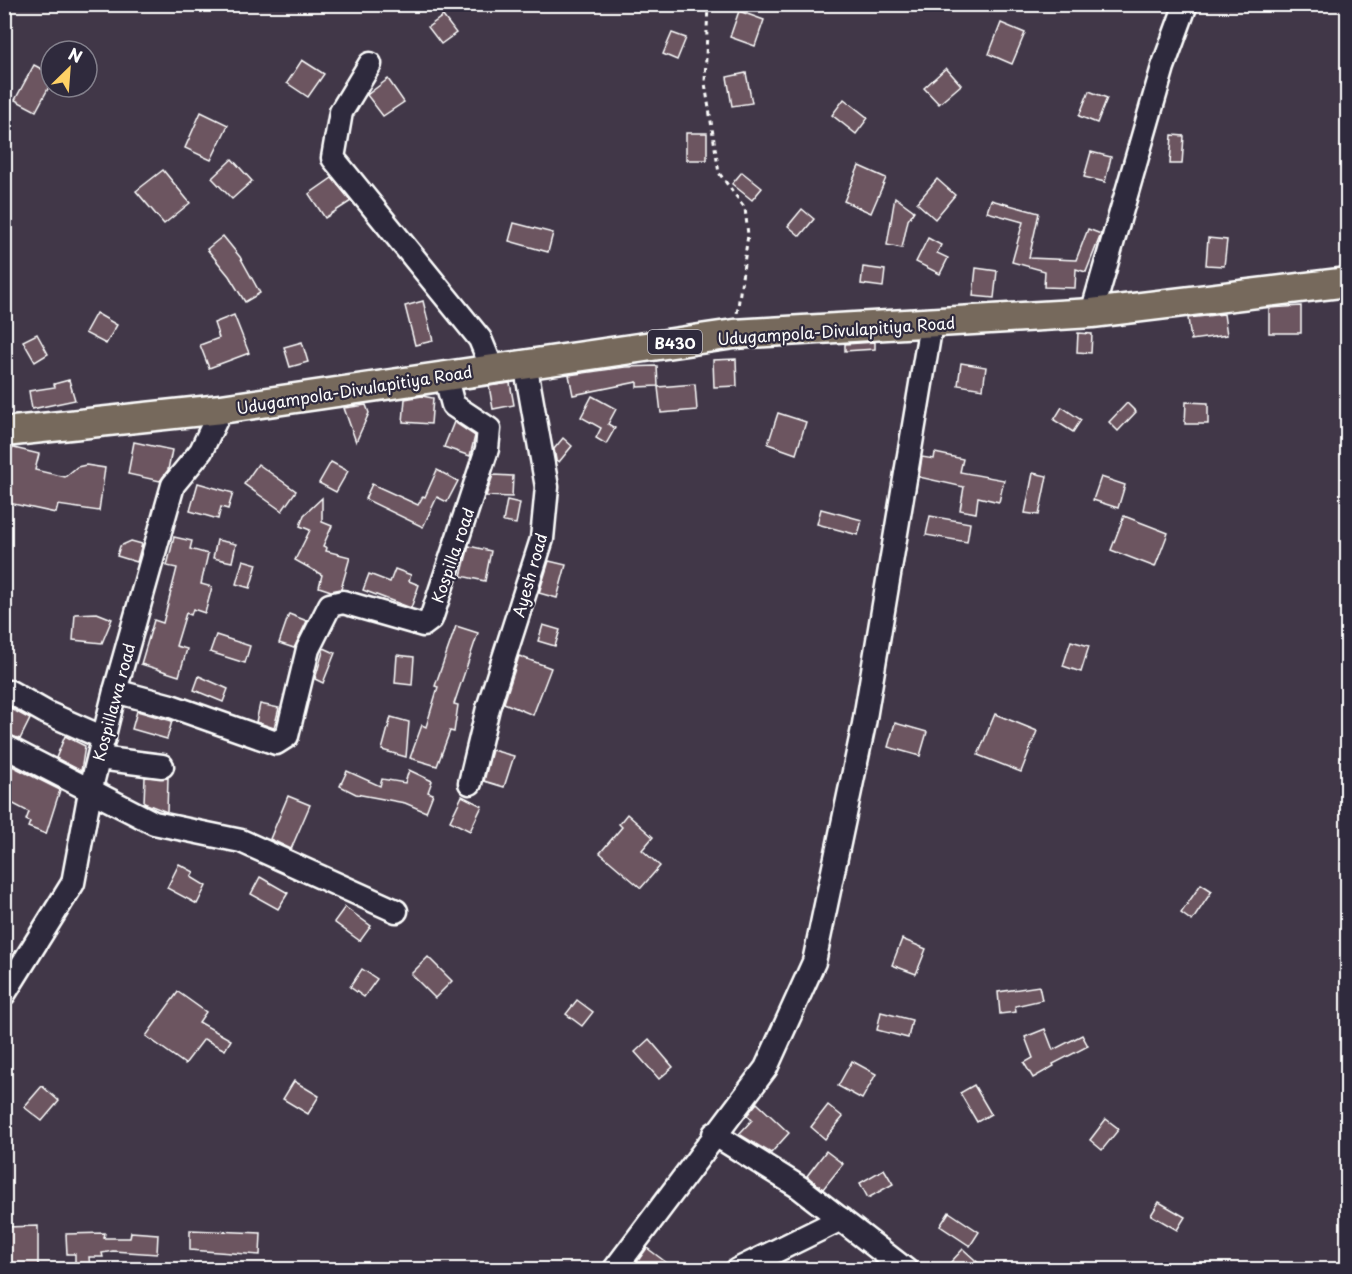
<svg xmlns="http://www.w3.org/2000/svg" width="1352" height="1274" viewBox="0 0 1352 1274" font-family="'Playpen Sans',sans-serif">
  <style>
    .building { fill: #6c5560; stroke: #fff; stroke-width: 1.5 }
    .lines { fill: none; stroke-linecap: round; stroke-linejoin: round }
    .minor-casing { stroke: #fff; stroke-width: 27 }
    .major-casing { stroke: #fff; stroke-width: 33 }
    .path { stroke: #fff; stroke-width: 3; stroke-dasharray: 4.5 4.5; stroke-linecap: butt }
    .minor { stroke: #2f2a3d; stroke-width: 22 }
    .major { stroke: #76695c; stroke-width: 28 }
    .labels { text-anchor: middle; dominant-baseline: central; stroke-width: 4.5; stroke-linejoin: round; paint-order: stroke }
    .shield { fill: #2f2a3d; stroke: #c1bfc5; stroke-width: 1.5 }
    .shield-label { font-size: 15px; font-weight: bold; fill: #fff }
    .street-label { font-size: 16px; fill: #fff; stroke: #2f2a3d }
  </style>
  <rect width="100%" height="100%" fill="#413748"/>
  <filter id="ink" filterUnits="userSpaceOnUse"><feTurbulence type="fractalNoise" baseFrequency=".0167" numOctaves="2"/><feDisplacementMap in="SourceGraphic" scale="12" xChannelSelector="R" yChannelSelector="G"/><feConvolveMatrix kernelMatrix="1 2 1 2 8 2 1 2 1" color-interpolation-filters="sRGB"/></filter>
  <g filter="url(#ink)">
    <g class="building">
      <polygon points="739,11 764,20 755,46 730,37"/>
      <polygon points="443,16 456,33 441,44 428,27"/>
      <polygon points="1001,23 1025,33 1012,64 989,54"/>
      <polygon points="672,33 686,38 677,60 663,54"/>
      <polygon points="302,60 324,74 308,97 287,83"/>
      <polygon points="34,65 51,74 51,83 36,111 15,100"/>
      <polygon points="946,68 961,85 939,104 924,88"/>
      <polygon points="746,73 752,103 732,106 727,77"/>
      <polygon points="388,79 404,102 383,116 367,95"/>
      <polygon points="1089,91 1107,98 1097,123 1079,116"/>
      <polygon points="844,99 868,118 856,134 832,115"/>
      <polygon points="201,112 228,125 211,160 185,148"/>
      <rect x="686" y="133" width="21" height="27"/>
      <polygon points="1172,135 1184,136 1182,164 1170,164"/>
      <polygon points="1091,152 1111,157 1105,182 1084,177"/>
      <polygon points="232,159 252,181 232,199 212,178"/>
      <polygon points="859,166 886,178 871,213 844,201"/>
      <polygon points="163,170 190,203 164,224 136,191"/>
      <polygon points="742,172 762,188 752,200 732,184"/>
      <polygon points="332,178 351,201 325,218 309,194"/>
      <polygon points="937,179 955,195 935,219 917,203"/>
      <polygon points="895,197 914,211 908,220 902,248 887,245"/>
      <polygon points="991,200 1039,213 1029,258 1076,260 1088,229 1101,234 1086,272 1076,269 1075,288 1044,287 1045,271 1012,262 1023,222 987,212"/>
      <polygon points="802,209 814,219 800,236 788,226"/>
      <polygon points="514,223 553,233 548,252 509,241"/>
      <polygon points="223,236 240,257 260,293 245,302 229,276 207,249"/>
      <polygon points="928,238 941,245 937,253 948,258 940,274 916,262"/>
      <polygon points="1208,238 1227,240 1224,266 1206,265"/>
      <polygon points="863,267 885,270 883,287 861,284"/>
      <polygon points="976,268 997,271 994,298 973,296"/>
      <polygon points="423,301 433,341 415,345 405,306"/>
      <polygon points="1301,306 1301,333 1269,333 1269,308"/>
      <polygon points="96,313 117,325 106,344 85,333"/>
      <polygon points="1224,314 1227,335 1191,340 1188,318"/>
      <polygon points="234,315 249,353 209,368 200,345 219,338 214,323"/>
      <polygon points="1078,333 1092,334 1091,353 1077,352"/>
      <polygon points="37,334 48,354 35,362 23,341"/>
      <polygon points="302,342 308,362 290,367 284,347"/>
      <polygon points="875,342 875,349 845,351 845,344"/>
      <polygon points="736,359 737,386 714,387 713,360"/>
      <polygon points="961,363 986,367 983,389 958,385"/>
      <polygon points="657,366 658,386 637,387 637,382 573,395 569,375 625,367"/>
      <polygon points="69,380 75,400 32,409 29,391 55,387 54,384"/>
      <polygon points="510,383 514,405 493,409 489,386"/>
      <polygon points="695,384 697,410 661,413 658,387"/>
      <polygon points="422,396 433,398 431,424 403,422 405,399"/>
      <polygon points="592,396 616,409 608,424 615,428 606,444 596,438 601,428 581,417"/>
      <polygon points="1186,402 1208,403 1208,424 1185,424"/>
      <polygon points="1127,403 1136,412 1118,431 1109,422"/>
      <polygon points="366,405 369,413 356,442 344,408"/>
      <polygon points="1062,407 1081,420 1073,432 1054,420"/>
      <polygon points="778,413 806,422 796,454 768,444"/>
      <polygon points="454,422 475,436 470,456 444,447"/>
      <polygon points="563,438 572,446 559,462 556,460 554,449"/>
      <polygon points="134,442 172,450 168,470 160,481 128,474"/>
      <polygon points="4,448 14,448 39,454 35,470 65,477 77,467 86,465 105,468 99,511 58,505 56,513 4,502"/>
      <polygon points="935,453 963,459 960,472 1004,480 999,502 978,497 976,513 960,510 964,487 919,477 922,457 934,459"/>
      <polygon points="331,462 348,471 336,492 319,483"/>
      <polygon points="258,464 296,491 282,511 244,484"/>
      <polygon points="437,470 458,481 447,502 437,497 423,527 365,499 372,484 418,505 423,496 425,497"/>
      <polygon points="1033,473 1047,476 1039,515 1025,513"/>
      <polygon points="493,475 513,476 512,497 486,496"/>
      <polygon points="1101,477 1125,485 1118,508 1093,500"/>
      <polygon points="198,483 233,493 228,509 221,507 218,519 190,511"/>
      <polygon points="322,498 322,522 332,526 323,546 327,548 326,551 350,557 341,589 331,591 319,587 322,575 295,560 310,530 300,526 304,515"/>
      <polygon points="507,500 520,503 516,524 503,522"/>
      <polygon points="821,509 862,520 858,535 817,524"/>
      <polygon points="930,516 970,523 967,542 926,535"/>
      <polygon points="1124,516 1168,533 1155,567 1111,550"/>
      <polygon points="174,537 192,541 190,549 208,554 201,584 212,587 205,613 193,609 191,615 186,613 176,646 187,649 179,676 141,664 154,620 163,623 177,568 167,566"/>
      <polygon points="217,540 236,544 232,562 213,558"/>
      <polygon points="131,541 142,544 137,562 117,556 120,546"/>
      <polygon points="469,546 491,551 485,581 461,576"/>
      <polygon points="243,560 257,564 250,588 236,584"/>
      <polygon points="549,561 566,565 557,598 539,593"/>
      <polygon points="395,569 411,575 409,581 419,585 411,608 363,590 369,574 390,582"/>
      <polygon points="97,613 112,619 102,643 73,640 75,614"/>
      <polygon points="289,614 307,621 294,648 279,643"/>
      <polygon points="543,625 560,630 555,646 538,641"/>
      <polygon points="456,626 478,633 454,704 458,705 454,732 450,731 437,766 410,758 422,725 426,727 438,687 435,686"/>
      <polygon points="216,635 250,646 245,663 210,652"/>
      <polygon points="1071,641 1089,646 1081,672 1063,666"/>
      <polygon points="324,648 335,653 323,683 315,679"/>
      <polygon points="397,655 414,657 412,685 395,683"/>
      <polygon points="519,656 551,668 533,715 504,703"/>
      <polygon points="199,676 228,689 223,702 194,690"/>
      <polygon points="260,704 279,708 274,728 256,722"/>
      <polygon points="4,705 30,719 20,739 4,733"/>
      <polygon points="137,711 172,721 167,739 132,729"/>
      <polygon points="995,714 1037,731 1021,772 978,755"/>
      <polygon points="391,717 409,722 406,757 382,750"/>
      <polygon points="895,723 927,732 920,756 888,747"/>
      <polygon points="65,736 85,746 81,771 56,758"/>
      <polygon points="492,750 514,756 504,787 484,781"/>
      <polygon points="4,762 60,790 46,834 28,827 30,822 26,820 29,812 4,799"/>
      <polygon points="409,770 432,781 428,792 433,794 426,812 405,803 356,794 340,786 347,771 380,786 382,779 405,783"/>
      <polygon points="145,777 168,778 167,812 144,803"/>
      <polygon points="288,796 310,805 291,849 270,839"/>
      <polygon points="462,796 482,806 470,831 450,821"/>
      <polygon points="627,814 653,837 642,850 660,866 641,888 600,853 622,827 619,824"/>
      <polygon points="179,864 194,872 191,877 206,886 197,904 167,888"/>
      <polygon points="260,877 288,893 278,909 251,894"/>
      <polygon points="1201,884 1212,891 1192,921 1181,913"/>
      <polygon points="345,907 371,926 360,941 334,922"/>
      <polygon points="902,939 926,949 916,974 892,965"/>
      <polygon points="428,957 452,981 435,998 411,974"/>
      <polygon points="362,969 377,979 364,997 350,987"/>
      <polygon points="1039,986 1042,1000 1015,1006 1016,1012 1000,1014 998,992"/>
      <polygon points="178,992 206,1012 199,1022 231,1040 225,1050 204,1039 185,1064 146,1036"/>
      <polygon points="577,1000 593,1012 582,1026 566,1014"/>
      <polygon points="881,1012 912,1020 908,1038 877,1030"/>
      <polygon points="1045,1029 1053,1050 1082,1035 1088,1046 1053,1064 1054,1066 1033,1078 1024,1063 1033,1058 1025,1037"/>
      <polygon points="649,1039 673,1067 659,1079 635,1052"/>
      <polygon points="852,1061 876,1074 862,1099 838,1086"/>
      <polygon points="294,1081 319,1096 308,1114 283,1099"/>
      <polygon points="974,1085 991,1114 977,1122 960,1093"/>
      <polygon points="42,1086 59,1101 42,1121 24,1107"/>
      <polygon points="757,1103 789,1133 771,1153 739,1134 752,1120 747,1115"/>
      <polygon points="828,1105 843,1117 825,1139 811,1127"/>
      <polygon points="1106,1119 1119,1129 1102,1150 1090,1140"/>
      <polygon points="826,1151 843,1164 823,1189 807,1176"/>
      <polygon points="884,1169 893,1184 868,1198 860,1183"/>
      <polygon points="1159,1202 1185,1217 1177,1230 1151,1215"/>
      <polygon points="949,1212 979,1232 970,1246 940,1226"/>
      <polygon points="38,1226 38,1269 7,1269 7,1260 4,1260 6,1227"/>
      <polygon points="190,1230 261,1233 260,1255 190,1250"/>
      <polygon points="131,1232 158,1234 157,1254 113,1251 102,1253 103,1257 89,1257 90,1268 75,1268 75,1254 67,1254 66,1234 105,1233 104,1238 130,1238"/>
      <polygon points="647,1248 675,1269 647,1269 637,1262"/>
      <polygon points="963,1249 985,1269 957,1269 950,1263"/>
    </g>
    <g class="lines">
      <defs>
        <g id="minor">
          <polyline points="370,64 341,112 333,158 480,339 492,368"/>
          <polyline points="1092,313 1163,67 1186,4"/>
          <polyline points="115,691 171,706 276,743 287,736 308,649 330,605 343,602 423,625 431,619 487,449 489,429 453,405 445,375"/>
          <polyline points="10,692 47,713 104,738"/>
          <polyline points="4,746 154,823 241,841 396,911"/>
          <polyline points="99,758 162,766"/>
          <polyline points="470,783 488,708 542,539 547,487 525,363"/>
          <polyline points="4,994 73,883 90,792 115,691 173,485 201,451 221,409"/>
          <polyline points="714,1134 799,1187 906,1270"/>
          <polyline points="614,1270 766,1068 814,962 864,724 931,324"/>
          <polyline points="737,1270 841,1219"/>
        </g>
        <polyline id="major" points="4,432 221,409 734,334 1092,313 1348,282"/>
      </defs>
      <use href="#minor" class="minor-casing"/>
      <use href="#major" class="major-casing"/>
      <polyline class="path" points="708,4 705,83 719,173 745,208 748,235 737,314"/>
      <use href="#minor" class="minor"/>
      <use href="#major" class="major"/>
    </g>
  </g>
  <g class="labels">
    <rect class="shield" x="648" y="330" width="54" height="24" rx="4.5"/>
    <g class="shield-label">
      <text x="675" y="342">B430</text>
    </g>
    <g class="street-label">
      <text transform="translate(836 330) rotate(-4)">Udugampola-Divulapitiya Road</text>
      <text transform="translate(354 389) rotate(-9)">Udugampola-Divulapitiya Road</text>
      <text transform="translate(452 555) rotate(-71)">Kospilla road</text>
      <text transform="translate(529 575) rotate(-74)">Ayesh road</text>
      <text transform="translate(113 702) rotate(-75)">Kospillawa road</text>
    </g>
  </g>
  <rect width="1352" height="1274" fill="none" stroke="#2f2a3d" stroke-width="24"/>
  <rect x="12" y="12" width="1328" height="1250" fill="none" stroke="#fff" stroke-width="2" filter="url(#ink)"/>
  <g transform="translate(69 69) rotate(25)"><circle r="28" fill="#2f2a3d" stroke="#827f8b" stroke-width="1.5"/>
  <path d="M0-4.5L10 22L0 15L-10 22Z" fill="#ffd166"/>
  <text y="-9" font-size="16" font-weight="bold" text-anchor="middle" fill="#ffffff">N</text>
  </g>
</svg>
